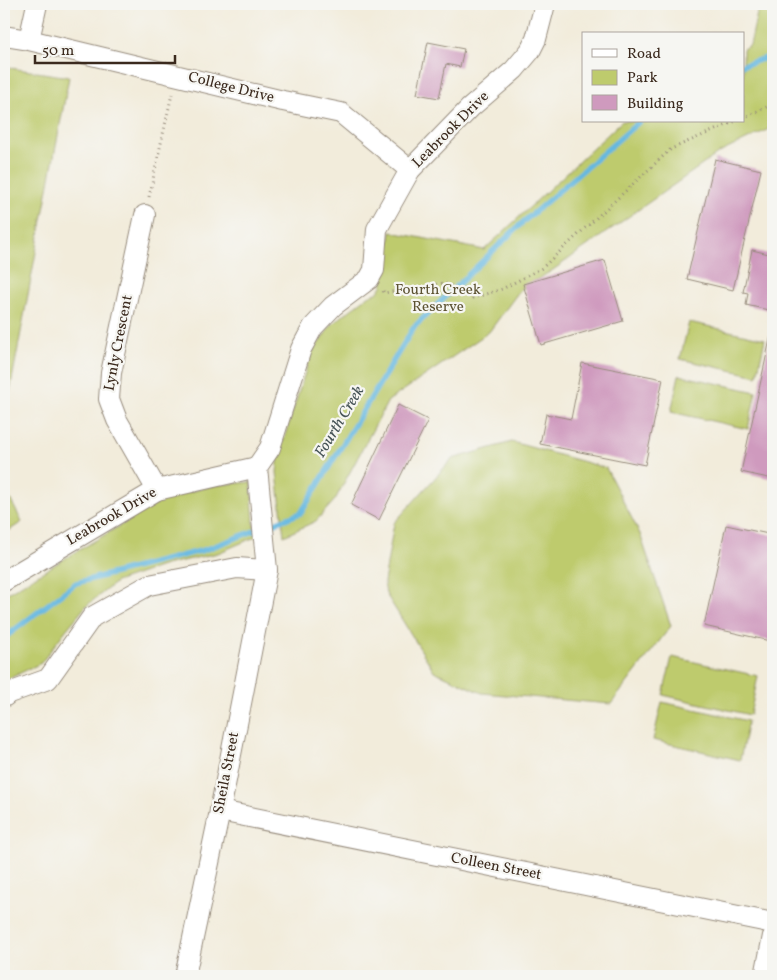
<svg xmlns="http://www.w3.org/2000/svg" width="777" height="980" viewBox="0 0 777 980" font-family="Vollkorn,serif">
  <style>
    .green { fill: #becb6d; stroke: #7c7a46 }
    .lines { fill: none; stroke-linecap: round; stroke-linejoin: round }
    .stream { stroke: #65b8e1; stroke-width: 5.5 }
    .building { fill: #cf9abe }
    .minor-casing { stroke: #968b7c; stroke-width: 22 }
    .path { stroke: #968b7c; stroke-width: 3; stroke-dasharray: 1 4; stroke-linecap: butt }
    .minor { stroke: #fff; stroke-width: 20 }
    .labels { text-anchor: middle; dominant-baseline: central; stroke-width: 4.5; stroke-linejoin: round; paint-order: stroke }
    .street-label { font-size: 15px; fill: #3b2a1e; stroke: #f6f6f2 }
    .park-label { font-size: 15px; fill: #5c5232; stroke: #f6f6f2 }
    .water-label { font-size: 16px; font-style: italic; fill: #485558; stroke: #f6f6f2 }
  </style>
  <rect width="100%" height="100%" fill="#f6f6f2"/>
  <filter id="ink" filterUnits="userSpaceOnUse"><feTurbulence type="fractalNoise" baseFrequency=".02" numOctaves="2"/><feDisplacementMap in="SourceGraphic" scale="10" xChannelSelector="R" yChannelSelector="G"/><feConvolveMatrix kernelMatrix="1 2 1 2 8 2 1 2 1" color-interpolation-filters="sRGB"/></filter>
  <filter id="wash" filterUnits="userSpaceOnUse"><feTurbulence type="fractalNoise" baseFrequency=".0096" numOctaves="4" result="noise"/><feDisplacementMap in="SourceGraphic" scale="20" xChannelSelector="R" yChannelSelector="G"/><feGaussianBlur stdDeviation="1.12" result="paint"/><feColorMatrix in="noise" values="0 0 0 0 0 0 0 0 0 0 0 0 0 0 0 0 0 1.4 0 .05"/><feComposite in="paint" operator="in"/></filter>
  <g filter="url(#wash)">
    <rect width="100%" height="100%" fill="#f2ecdb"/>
    <g class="green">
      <polygon points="759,4 773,4 773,127 719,153 553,270 520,290 489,332 388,401 335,500 316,521 284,536 277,472 279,454 311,354 332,324 370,295 377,293 382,286 391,232 484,250 622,121 743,121 743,49 750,45"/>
      <polygon points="4,67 69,77 4,422"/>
      <polygon points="689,322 765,339 757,376 680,359"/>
      <polygon points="679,375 756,392 748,429 671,412"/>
      <polygon points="512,442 606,468 640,534 671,626 611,704 482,693 434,671 386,594 384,582 394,523 452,459"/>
      <polygon points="251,482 255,537 218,553 165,565 116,582 86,606 66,630 41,663 4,681 4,595 168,497 217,485"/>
      <polygon points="4,487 22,522 4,534"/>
      <polygon points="672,657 758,676 750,715 663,695"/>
      <polygon points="662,702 748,721 740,760 653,740"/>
    </g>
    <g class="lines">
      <g class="stream">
        <polyline points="743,65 773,56"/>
        <polyline points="4,638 76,583 204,550 301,513 414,327 522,223 640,121"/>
      </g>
    </g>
    <g id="blocks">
      <g class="building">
        <polygon points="428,42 464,49 460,67 446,64 439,98 417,94"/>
        <polygon points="715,159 761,170 733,290 687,279"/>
        <polygon points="752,250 773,255 773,311 746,305 748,293 743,292"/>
        <polygon points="605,260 623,321 541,345 523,284"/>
        <polygon points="772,330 773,330 773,479 741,472"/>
        <polygon points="582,363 663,379 645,465 540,444 546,414 571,419"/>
        <polygon points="398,405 428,420 379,520 351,505"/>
        <polygon points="726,525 773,535 773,626 770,641 704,626"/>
      </g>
    </g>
  </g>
  <g filter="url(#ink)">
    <use href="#blocks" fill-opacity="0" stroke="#968b7c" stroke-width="1"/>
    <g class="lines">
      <defs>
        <g id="minor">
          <polyline points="4,36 29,40 283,101 341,113 410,170"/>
          <polyline points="29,40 37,4"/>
          <polyline points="145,215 111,373 109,399 117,420 157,490"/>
          <polyline points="4,581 157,490 257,467"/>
          <polyline points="4,697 9,693 48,679 92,617 149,585 237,568 267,570"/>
          <polyline points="220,811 773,923"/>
          <polyline points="185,976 220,811 267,570 257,467 270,448 301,349 313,327 333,306 369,279 374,270 377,229 410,170 470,108 514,70 530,51 536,39 545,4"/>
          <polyline points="765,976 773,936"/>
        </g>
      </defs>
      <use href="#minor" class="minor-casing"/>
      <g class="path">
        <polyline points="743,118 773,104"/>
        <polyline points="149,197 172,94"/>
        <polyline points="383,291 384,293 444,283 462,290 473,298 502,289 542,268 671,149 736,121"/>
      </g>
      <use href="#minor" class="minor"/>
    </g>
  </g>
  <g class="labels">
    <g class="street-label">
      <text transform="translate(231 88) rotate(14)">College Drive</text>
      <text transform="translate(451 130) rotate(-45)">Leabrook Drive</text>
      <text transform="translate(119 343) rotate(-79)">Lynly Crescent</text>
      <text transform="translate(112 517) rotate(-30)">Leabrook Drive</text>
      <text transform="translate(227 773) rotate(-79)">Sheila Street</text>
      <text transform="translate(496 867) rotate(11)">Colleen Street</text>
    </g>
    <g class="park-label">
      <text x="438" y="290">Fourth Creek<tspan x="438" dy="17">Reserve</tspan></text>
    </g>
    <g class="water-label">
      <text transform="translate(340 422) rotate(-59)">Fourth Creek</text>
    </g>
  </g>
  <rect width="777" height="980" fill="none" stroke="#f6f6f2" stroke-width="20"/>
  <rect x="582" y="32" width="162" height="90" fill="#f6f6f2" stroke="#aba49d"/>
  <rect x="592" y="49" width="25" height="8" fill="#ffffff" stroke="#aba49d"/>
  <text x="627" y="58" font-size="15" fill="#3b2a1e">Road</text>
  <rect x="592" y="70" width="25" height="15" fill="#becb6d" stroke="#aba49d"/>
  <text x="627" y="82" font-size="15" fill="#3b2a1e">Park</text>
  <rect x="592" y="95" width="25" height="15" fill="#cf9abe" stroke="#aba49d"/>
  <text x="627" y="108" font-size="15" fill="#3b2a1e">Building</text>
  <path d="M35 55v8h140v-8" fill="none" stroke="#3b2a1e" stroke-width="2.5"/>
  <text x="42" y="55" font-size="15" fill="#3b2a1e" stroke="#f6f6f2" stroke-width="4" paint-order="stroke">50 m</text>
</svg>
